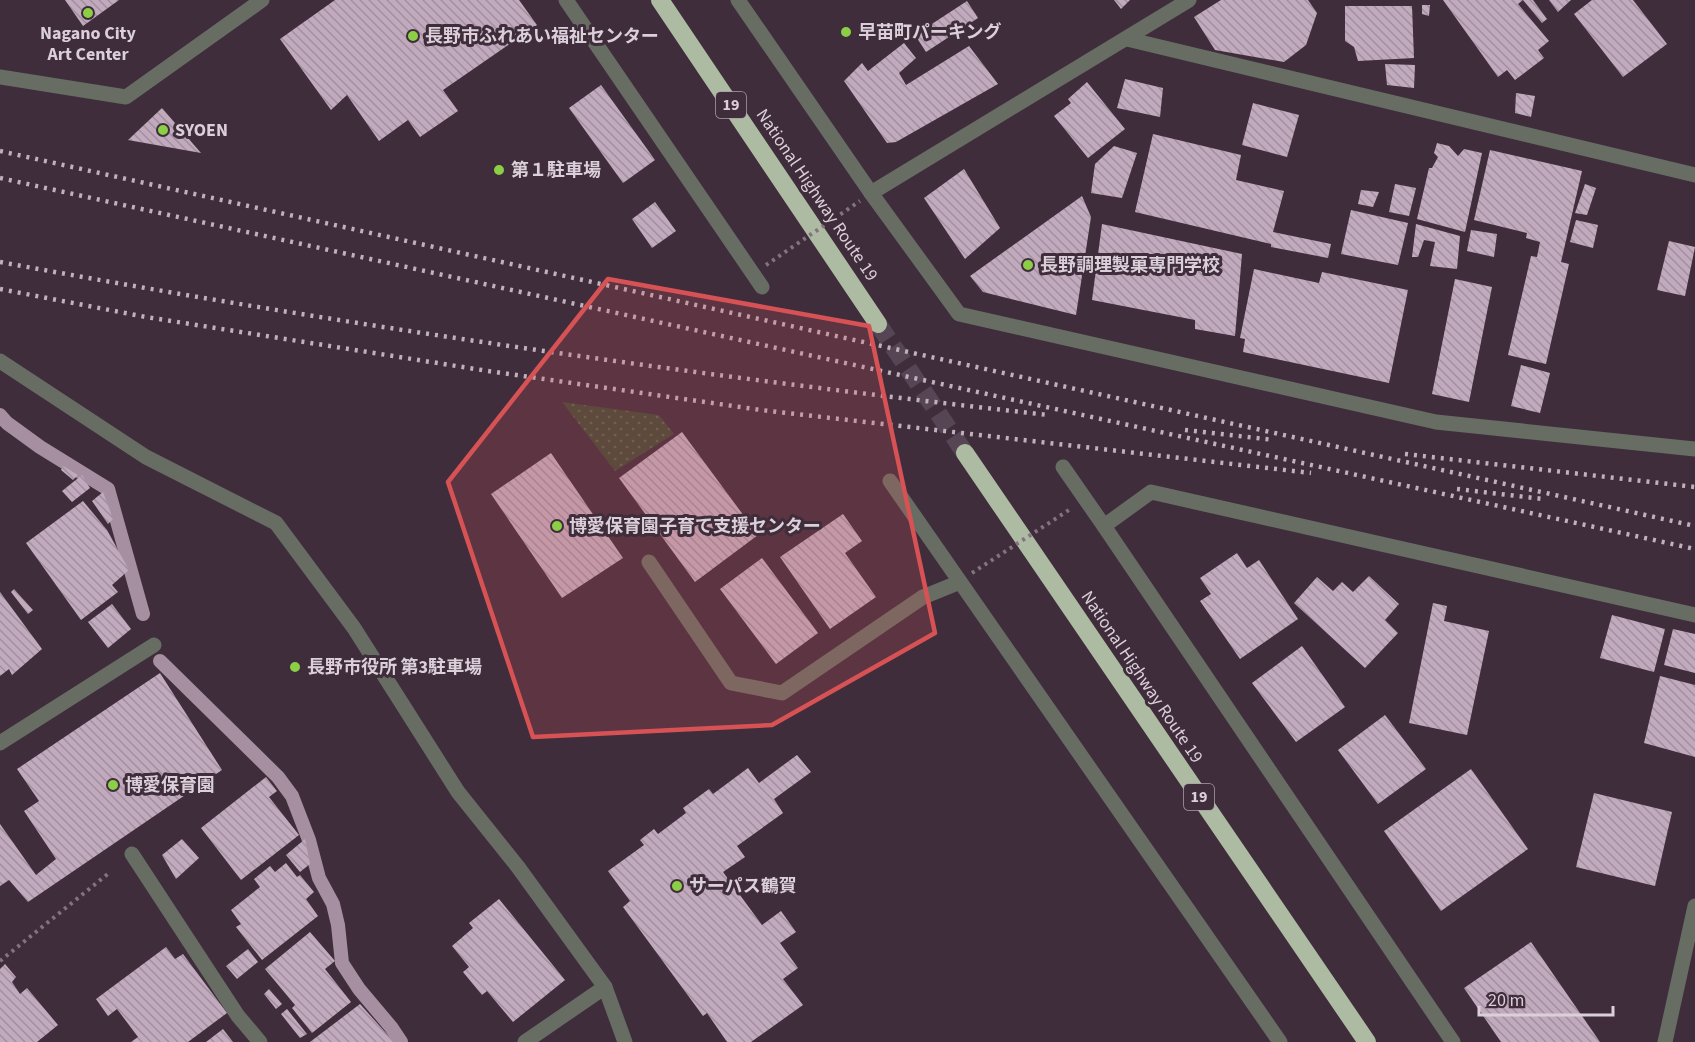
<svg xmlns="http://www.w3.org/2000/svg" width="1695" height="1042" viewBox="0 0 1695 1042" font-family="'Source Sans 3','Noto Sans JP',sans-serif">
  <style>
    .park { fill: url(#park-dots) }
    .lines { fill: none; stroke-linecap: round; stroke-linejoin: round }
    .stream { stroke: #a58fa1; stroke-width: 14 }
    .building { fill: url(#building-back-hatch) }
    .highway-tunnel { stroke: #564554; stroke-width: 18; stroke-dasharray: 18 9; stroke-linecap: butt }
    .path { stroke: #82737f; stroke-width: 4; stroke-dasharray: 3 4.5; stroke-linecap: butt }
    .minor { stroke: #676d63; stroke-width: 15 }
    .highway { stroke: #aebba3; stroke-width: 18 }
    .rail { stroke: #bfb2bd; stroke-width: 4.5; stroke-dasharray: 3 6; stroke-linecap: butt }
    .path-bridge { stroke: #82737f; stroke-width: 4; stroke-dasharray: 3 4.5; stroke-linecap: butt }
    .marked { fill: #d75254; fill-opacity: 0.2; stroke: #d75254; stroke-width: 4.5; stroke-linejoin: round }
    .poi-dot { fill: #8cce45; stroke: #3f2d3c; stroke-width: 2 }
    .labels { text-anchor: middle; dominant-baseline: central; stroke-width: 6; stroke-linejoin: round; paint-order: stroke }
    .shield { fill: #3f2d3c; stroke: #ac9eaa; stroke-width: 1.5 }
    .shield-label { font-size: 16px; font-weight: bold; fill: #dbcfd9 }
    .poi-label { font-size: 18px; font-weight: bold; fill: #dbcfd9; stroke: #3f2d3c; text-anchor: start }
    .street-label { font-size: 18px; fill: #dbcfd9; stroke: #3f2d3c }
  </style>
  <defs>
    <pattern id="park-dots" width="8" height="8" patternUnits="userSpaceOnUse" patternTransform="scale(1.5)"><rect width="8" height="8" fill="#3f4937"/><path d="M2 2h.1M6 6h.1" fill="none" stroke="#5a6253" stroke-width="1.8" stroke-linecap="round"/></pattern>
    <pattern id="building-back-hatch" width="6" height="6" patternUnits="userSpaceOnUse" patternTransform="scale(1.5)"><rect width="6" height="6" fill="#c1aabd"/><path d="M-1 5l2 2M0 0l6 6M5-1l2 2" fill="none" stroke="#a18f9e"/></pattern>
  </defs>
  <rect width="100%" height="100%" fill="#3f2d3c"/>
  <polygon class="park" points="562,402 659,415 674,434 615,471"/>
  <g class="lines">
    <g class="stream">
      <polyline points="0,415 7,423 40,447 108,489 143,614"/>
      <polyline points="160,661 278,777 292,796 309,840 319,878 333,904 338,925 342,963 359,989 391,1027 401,1042"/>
    </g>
  </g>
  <g class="building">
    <polygon points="65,0 119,0 83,26"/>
    <polygon points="335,0 519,0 537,25 443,90 458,111 420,137 408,120 379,141 347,95 331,110 280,39"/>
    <polygon points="1114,0 1130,0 1121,9"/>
    <polygon points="1221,0 1308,0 1317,13 1306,45 1284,62 1215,50 1194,17"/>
    <polygon points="1443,0 1523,0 1518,4 1549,41 1538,50 1544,58 1515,80 1507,70 1498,77"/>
    <polygon points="1523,0 1533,0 1547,19 1542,23"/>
    <polygon points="1549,0 1571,0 1558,12"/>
    <polygon points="1592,0 1633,0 1667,44 1623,77 1574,14"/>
    <polygon points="967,1 978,18 926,52 915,35"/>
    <polygon points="1422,5 1430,5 1429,16 1422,14"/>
    <polygon points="1345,6 1412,6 1414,58 1358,61 1354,47 1345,41"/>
    <polygon points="904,43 916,58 899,73 906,85 969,46 998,84 896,142 887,143 844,81 862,63 868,71"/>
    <polygon points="1385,64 1415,65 1414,88 1387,85"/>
    <polygon points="1125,79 1163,88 1160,117 1117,108"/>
    <polygon points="1087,82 1125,129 1088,158 1054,116 1071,103 1068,99"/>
    <polygon points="601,85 655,160 623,183 569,108"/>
    <polygon points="1516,93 1535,96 1531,117 1515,113"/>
    <polygon points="1253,103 1299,115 1287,157 1242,145"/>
    <polygon points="162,108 201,153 128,140"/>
    <polygon points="1153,134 1241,155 1236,180 1284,191 1273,232 1331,244 1328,258 1271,247 1271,244 1135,212"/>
    <polygon points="1437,143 1449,146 1458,156 1464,149 1482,153 1465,232 1417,219 1429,168 1432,168 1438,157 1434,153"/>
    <polygon points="1114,146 1137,153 1122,198 1091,193 1095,164"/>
    <polygon points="1490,150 1582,171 1561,262 1569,264 1546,364 1508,355 1531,256 1537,257 1540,242 1526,238 1527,233 1474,220"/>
    <polygon points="964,169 1000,228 965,259 924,198"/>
    <polygon points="1395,184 1416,188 1409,216 1389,212"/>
    <polygon points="1585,184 1596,188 1587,215 1575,213"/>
    <polygon points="1361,190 1379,192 1373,207 1358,204"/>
    <polygon points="1082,196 1091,217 1076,315 983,292 970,276"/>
    <polygon points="655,202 676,231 652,248 632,219"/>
    <polygon points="1351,210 1408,223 1398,265 1341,254"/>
    <polygon points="1576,220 1598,225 1593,248 1570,242"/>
    <polygon points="1102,224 1242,254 1235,336 1195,329 1195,320 1092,300"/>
    <polygon points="1416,224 1460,236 1457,269 1430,266 1435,242 1424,240 1418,257 1412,257"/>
    <polygon points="1471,230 1497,234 1494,257 1467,251"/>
    <polygon points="1669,241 1695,247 1685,296 1657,290"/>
    <polygon points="1254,269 1319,283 1322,272 1408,290 1389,383 1243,352 1245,339 1240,338"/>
    <polygon points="1455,279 1492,287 1469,402 1432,394"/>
    <polygon points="1521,365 1550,373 1540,413 1511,406"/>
    <polygon points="682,432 758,535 695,582 619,478"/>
    <polygon points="551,453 623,558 562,598 491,494"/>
    <polygon points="63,466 78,475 73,480 61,470"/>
    <polygon points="82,475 90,488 72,502 62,491"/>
    <polygon points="103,492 113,519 108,524 92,501"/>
    <polygon points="83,501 107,530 129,570 112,585 118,592 81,620 26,543"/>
    <polygon points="843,514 862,541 845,553 876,597 830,629 780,557"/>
    <polygon points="1237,553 1247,568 1259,560 1298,619 1240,659 1200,601 1211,594 1200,578"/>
    <polygon points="762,558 818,633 776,664 720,589"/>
    <polygon points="1369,576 1399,604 1385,620 1398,633 1365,668 1294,603 1317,577 1333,591 1342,582 1353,592"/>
    <polygon points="14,589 33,610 28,614 11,592"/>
    <polygon points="0,592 42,649 12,675 9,669 0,676"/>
    <polygon points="1433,603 1447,606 1444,621 1489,631 1467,735 1409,723"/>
    <polygon points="112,604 131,629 108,648 88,622"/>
    <polygon points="1612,615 1665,629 1654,672 1600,658"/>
    <polygon points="1673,629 1695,634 1695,673 1664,665"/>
    <polygon points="1302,646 1345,707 1296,742 1252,683"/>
    <polygon points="160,673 222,770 28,902 9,880 0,886 0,824 36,875 56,859 24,811 39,801 17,769"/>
    <polygon points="1660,676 1695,685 1695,757 1644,743"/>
    <polygon points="1385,715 1426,769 1378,804 1338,750"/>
    <polygon points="797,755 811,772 774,799 783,813 737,846 745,857 723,872 762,925 781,911 796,932 780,943 798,968 783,979 803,1005 751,1042 727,1042 707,1013 703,1016 623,907 630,901 608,871 644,845 640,840 654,829 658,834 686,813 683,808 709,789 713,794 748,768 759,783"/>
    <polygon points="1471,769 1528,849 1441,911 1384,831"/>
    <polygon points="266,777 277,791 269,797 299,835 241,880 201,828"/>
    <polygon points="1594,793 1672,812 1655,886 1576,867"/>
    <polygon points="182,839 199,858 176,879 162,855"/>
    <polygon points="305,839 310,864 300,872 286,855"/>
    <polygon points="286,863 297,877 300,875 314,892 306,899 318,916 262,960 236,927 241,924 231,910 260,887 254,879 270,866 275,872"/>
    <polygon points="499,899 565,980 513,1022 487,991 482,995 463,972 469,967 452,946 473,928 469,923"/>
    <polygon points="310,932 335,961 325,969 351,1002 312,1033 292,1008 295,1005 265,969"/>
    <polygon points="1531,942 1600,1042 1501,1042 1464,988"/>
    <polygon points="166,947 175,959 183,954 227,1013 188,1042 131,1042 138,1037 117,1009 108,1016 96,999"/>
    <polygon points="248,949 258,962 237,979 226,966"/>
    <polygon points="5,964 16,977 12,982 20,994 27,988 58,1025 37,1042 0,1042 0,969"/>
    <polygon points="269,989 282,1004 276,1009 264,994"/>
    <polygon points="360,1004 394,1042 310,1042"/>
    <polygon points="287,1009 307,1034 300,1038 281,1014"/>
    <polygon points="223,1029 233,1042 206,1042"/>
  </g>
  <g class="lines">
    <polyline class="highway-tunnel" points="878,324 965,453"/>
    <polyline class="path" points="0,961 109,873"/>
    <g class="minor">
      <polyline points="566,0 762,287"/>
      <polyline points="738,0 871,193 959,314 1436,422 1695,449"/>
      <polyline points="1127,39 1695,175"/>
      <polyline points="0,77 126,97 262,0"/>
      <polyline points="871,193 1189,0"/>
      <polyline points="0,361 146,457 276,523 354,628 458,792 518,867 605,987 625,1042"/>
      <polyline points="1063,467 1104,526"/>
      <polyline points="890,481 1280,1042"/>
      <polyline points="649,562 731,683 782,693 923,597 960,582"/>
      <polyline points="0,743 154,645"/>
      <polyline points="132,854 238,1016 260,1042"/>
      <polyline points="525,1042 605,987"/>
      <polyline points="1453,1042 1104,526 1151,492 1695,615"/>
      <polyline points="1665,1042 1695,906"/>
    </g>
    <g class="highway">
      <polyline points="660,0 878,324"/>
      <polyline points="965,453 1367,1042"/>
    </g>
    <g class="rail">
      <polyline points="0,151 1695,526"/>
      <polyline points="0,178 1695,549"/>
      <path d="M 0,262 C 347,326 697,376 1048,415"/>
      <polyline points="0,289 146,317 488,371 761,410 1311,473"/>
      <polyline points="1185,430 1274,440"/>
      <polyline points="1405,454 1695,487"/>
      <polyline points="1457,489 1543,499"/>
    </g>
    <g class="path-bridge">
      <polyline points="766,265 860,201"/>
      <polyline points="972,573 1072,508"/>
    </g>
  </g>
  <path class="marked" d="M 608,279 L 869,326 L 935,633 L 772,725 L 533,737 L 448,482 Z"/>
  <g class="poi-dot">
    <circle cx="88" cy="13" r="6"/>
    <circle cx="846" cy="32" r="6"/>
    <circle cx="413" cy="36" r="6"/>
    <circle cx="163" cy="130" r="6"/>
    <circle cx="499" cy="170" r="6"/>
    <circle cx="1028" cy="265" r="6"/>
    <circle cx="557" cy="526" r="6"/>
    <circle cx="295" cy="667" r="6"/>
    <circle cx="113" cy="785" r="6"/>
    <circle cx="677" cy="886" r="6"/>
  </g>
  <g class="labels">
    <g class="shield">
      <rect x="716" y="92" width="30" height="26" rx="4.5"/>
      <rect x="1184" y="784" width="30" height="26" rx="4.5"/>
    </g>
    <g class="shield-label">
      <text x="731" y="105">19</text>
      <text x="1199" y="797">19</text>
    </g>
    <g class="poi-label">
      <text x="858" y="32">早苗町パーキング</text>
      <text x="88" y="33" text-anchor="middle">Nagano City<tspan x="88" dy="21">Art Center</tspan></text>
      <text x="425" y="36">長野市ふれあい福祉センター</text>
      <text x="175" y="130">SYOEN</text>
      <text x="511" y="170">第１駐車場</text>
      <text x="1040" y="265">長野調理製菓専門学校</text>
      <text x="569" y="526">博愛保育園子育て支援センター</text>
      <text x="307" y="667">長野市役所 第3駐車場</text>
      <text x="125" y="785">博愛保育園</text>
      <text x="689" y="886">サーパス鶴賀</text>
    </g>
    <g class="street-label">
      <text transform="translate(817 195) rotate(56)">National Highway Route 19</text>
      <text transform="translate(1142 677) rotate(56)">National Highway Route 19</text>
    </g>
  </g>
  <path d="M1479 1006v9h134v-9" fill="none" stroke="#dbcfd9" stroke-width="3"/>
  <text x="1488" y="1006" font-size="18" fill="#dbcfd9" stroke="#3f2d3c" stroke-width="4.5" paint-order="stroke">20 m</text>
</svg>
